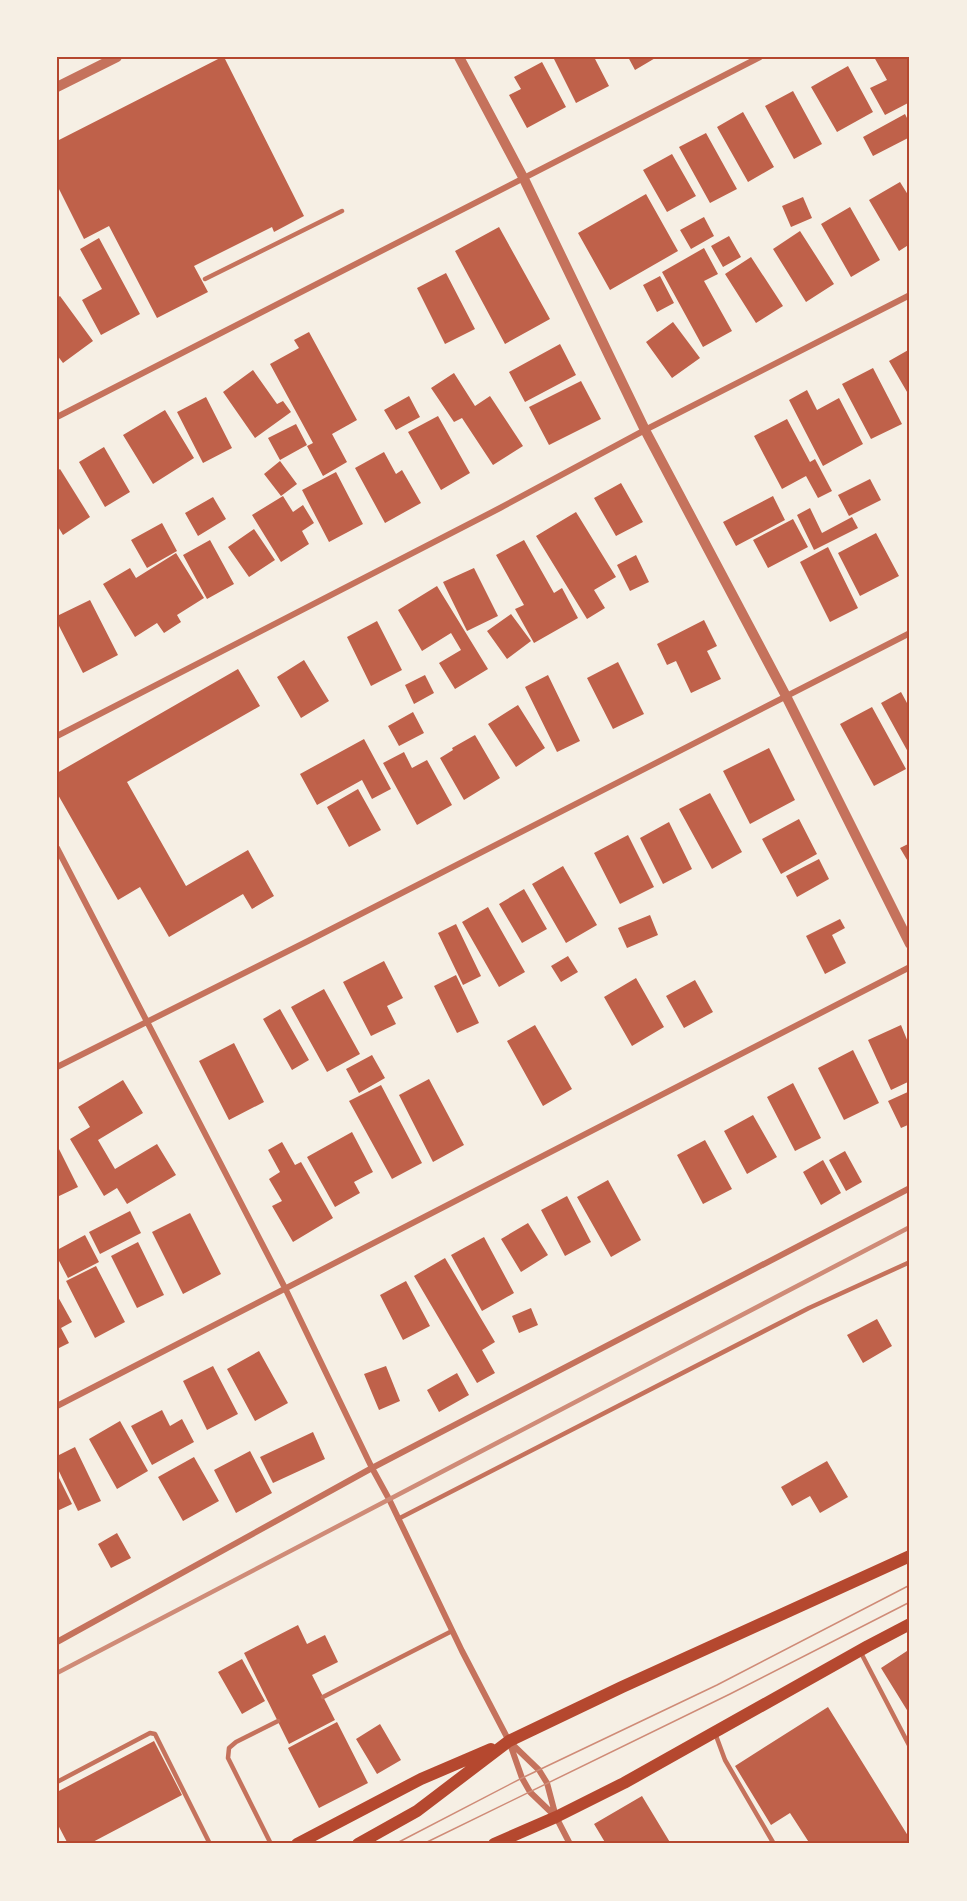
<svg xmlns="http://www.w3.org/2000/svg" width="967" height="1901" viewBox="0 0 967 1901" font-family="'Open Sans',sans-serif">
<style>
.building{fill:#bf614a}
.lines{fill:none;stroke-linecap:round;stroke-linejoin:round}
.service{stroke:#c5725c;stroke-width:4.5}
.minor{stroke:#c5725c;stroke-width:6}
.tertiary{stroke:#c5725c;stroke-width:10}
.secondary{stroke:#b5482f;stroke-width:12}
.tram{stroke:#cf8b77;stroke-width:1.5}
.rail{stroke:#cf8b77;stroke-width:4.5}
.neatline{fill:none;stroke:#b5482f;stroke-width:2}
</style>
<rect width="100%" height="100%" fill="#f6efe4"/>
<path class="building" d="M222,57H224L304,216L274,232L272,227L194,266L208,292L157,318L109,226L84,239L57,185V141Z
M558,57H594L609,86L576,103L554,59Z
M628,57H657L635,70Z
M874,57H910V102L885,115L870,88L887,80Z
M542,62L566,107L527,128L509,95L521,89L514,77Z
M848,66L873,112L837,132L811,87Z
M793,91L822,144L794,159L765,106Z
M743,112L774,167L748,182L717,127Z
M905,114L910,124V137L873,156L863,137Z
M706,133L737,189L710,203L679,147Z
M672,154L696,196L667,212L643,170Z
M900,182L910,198V244L899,251L869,200Z
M646,194L678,251L610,290L578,233Z
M803,197L812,218L791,227L782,206Z
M850,207L880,260L851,277L821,224Z
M704,217L714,236L691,249L680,230Z
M499,227L550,319L505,344L455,251Z
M800,231L834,284L806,302L773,249Z
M729,236L741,257L723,267L711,246Z
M99,238L140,314L101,335L82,300L102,289L80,249Z
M704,248L718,274L704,281L732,331L703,347L662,272Z
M751,257L783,306L756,323L725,274Z
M446,273L475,329L445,344L417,288Z
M660,276L674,303L657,312L643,285Z
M60,296L93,341L63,363L57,355V298Z
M673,322L700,358L672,378L646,342Z
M309,332L357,420L332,434L347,462L323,476L307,446L313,443L270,364L299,348L294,340Z
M560,344L576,375L525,402L509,372Z
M910,349V397L889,361Z
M873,368L902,424L871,439L842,384Z
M253,370L277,404L283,401L291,412L255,438L223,392Z
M454,373L475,406L490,396L523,446L493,465L462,418L454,422L431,388Z
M581,381L601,419L549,445L529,407Z
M807,390L817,410L839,398L863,444L823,466L789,400Z
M409,396L420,417L396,430L384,410Z
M206,397L232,448L203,463L177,412Z
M165,410L194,458L153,484L123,435Z
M438,416L470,473L441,490L408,432Z
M787,419L810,462L815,459L832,491L818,498L806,476L782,489L754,436Z
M296,424L307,445L280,460L268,438Z
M104,447L130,492L105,507L79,462Z
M384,452L396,474L402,470L421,503L385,523L355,468Z
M280,461L297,484L281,496L264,474Z
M60,469L90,517L63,535L57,525V471Z
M336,472L363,524L329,542L302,490Z
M870,479L881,500L849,516L838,495Z
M621,483L643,522L616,536L594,498Z
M283,496L293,512L303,505L314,523L302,531L309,544L281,562L252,515Z
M773,496L785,520L736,546L723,522Z
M213,497L226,519L198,536L185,513Z
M810,508L822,533L852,517L858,528L814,550L797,515Z
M576,512L616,577L594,590L605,608L587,619L536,536Z
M793,519L808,547L768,568L753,540Z
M162,523L177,551L147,568L131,540Z
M254,529L275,560L249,577L228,547Z
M876,533L899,576L860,596L838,553Z
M210,540L234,584L207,599L183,555Z
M524,540L554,593L562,588L578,618L534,643L515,609L524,605L496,555Z
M828,547L858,608L830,622L800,562Z
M176,553L204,598L177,615L181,622L164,633L157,623L135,637L103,584L130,568L136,578Z
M636,555L649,582L630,591L617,565Z
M474,568L498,616L467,631L443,582Z
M437,586L488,669L455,689L439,663L461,650L451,633L422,651L398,610Z
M90,600L118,655L83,673L57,622V616Z
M511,614L531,641L507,659L487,631Z
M704,620L717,646L707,651L721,679L691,693L676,661L667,665L657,644Z
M377,621L402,670L371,686L347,637Z
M304,660L329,701L301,718L277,677Z
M618,662L644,714L613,729L587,678Z
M238,669L260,706L127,782L186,886L248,850L274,896L252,909L243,894L169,937L140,887L118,900L57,793V773Z
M425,675L434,693L414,704L405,685Z
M548,675L580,741L557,752L525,687Z
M901,692L907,703L910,701V750L908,752L881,703Z
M518,705L545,748L516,767L488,724Z
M872,707L906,769L874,786L840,724Z
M413,712L424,733L399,746L388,726Z
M475,735L500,778L464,800L440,758L453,750L452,748Z
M364,739L391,789L372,799L362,780L317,805L300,774Z
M769,748L795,800L750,824L723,771Z
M404,752L412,768L427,760L452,805L417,825L383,763Z
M358,789L381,830L349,847L327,807Z
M710,793L742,852L712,869L679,809Z
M799,819L817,854L781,874L762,839Z
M669,822L692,869L663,884L640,838Z
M628,835L654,887L620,904L594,853Z
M910,843V865L900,848Z
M819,859L829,879L797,897L786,876Z
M563,866L597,925L566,943L532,884Z
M524,889L547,929L522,943L499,904Z
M488,907L525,972L499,987L462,922Z
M650,915L658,935L627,948L618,928Z
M840,919L845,928L832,935L846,963L825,974L806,936Z
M456,924L481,976L463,985L438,933Z
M568,956L578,972L561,982L551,966Z
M384,961L403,998L387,1006L396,1024L371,1036L343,982Z
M456,975L479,1023L457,1033L434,986Z
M636,978L664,1027L632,1046L604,997Z
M695,980L713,1012L684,1028L666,996Z
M324,989L360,1054L327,1072L291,1007Z
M280,1009L309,1060L292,1070L263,1019Z
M535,1025L572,1089L543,1106L507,1041Z
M901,1025L910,1047V1081L891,1090L868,1040Z
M234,1043L264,1102L229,1120L199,1061Z
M853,1050L879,1103L844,1120L818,1068Z
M372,1055L385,1078L359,1093L346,1069Z
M429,1079L464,1145L433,1162L399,1095Z
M123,1080L143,1113L98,1140L115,1169L157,1144L176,1175L127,1204L117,1188L104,1196L70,1139L90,1127L78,1107Z
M793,1083L821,1138L795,1151L767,1097Z
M381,1085L422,1163L392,1179L349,1101Z
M910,1091V1124L901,1128L888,1101Z
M753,1115L777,1157L747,1174L724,1131Z
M352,1132L373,1172L354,1182L360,1193L335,1207L307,1157Z
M705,1140L732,1189L703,1204L677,1155Z
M282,1142L295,1165L301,1162L333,1218L293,1242L272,1206L282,1201L269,1179L280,1172L268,1150Z
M57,1145L78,1187L57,1197Z
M845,1151L862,1182L846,1191L829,1160Z
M823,1160L841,1193L821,1205L803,1172Z
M608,1180L641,1240L611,1257L577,1197Z
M567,1196L591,1242L565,1256L541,1210Z
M130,1211L141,1233L100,1254L89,1232Z
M190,1213L221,1274L183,1294L152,1232Z
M528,1223L548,1255L521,1272L501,1239Z
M85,1235L99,1262L68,1278L57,1257V1250Z
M484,1237L514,1293L482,1311L451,1255Z
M138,1242L164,1295L137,1308L111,1256Z
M445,1258L495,1342L482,1350L495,1373L477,1383L414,1276Z
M96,1266L125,1322L95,1338L66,1281Z
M406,1281L430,1326L403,1340L380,1295Z
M57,1295L72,1322L61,1328L69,1343L57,1349Z
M531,1308L538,1325L519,1333L512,1316Z
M877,1319L892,1346L863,1363L847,1335Z
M259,1351L288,1403L255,1421L227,1369Z
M213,1366L238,1414L207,1430L183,1381Z
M386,1366L400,1401L379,1410L364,1374Z
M457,1373L469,1395L439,1412L427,1390Z
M162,1410L170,1426L182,1419L194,1442L152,1465L131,1426Z
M120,1421L148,1471L117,1489L89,1439Z
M313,1432L325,1459L273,1483L260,1457Z
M75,1447L101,1501L78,1511L57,1467V1456Z
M250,1451L272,1493L236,1513L214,1470Z
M194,1457L219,1501L183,1521L158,1477Z
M827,1461L848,1497L820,1513L810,1496L792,1506L781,1487Z
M57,1474L72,1504L57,1511Z
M117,1533L131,1558L111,1568L98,1544Z
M298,1625L307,1644L325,1635L338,1662L312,1675L335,1720L289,1744L244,1653Z
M910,1649V1715L881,1668Z
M242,1659L265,1701L242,1714L218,1672Z
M828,1707L910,1839V1844H810L790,1813L771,1825L735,1766Z
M337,1722L368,1783L319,1808L288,1748Z
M380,1724L401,1760L377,1774L356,1739Z
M154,1741L182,1795L89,1844H68L57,1823V1792Z
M642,1796L671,1844H606L594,1824Z"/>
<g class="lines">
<path class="service" d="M205,279L342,211
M398,1519L809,1308L910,1262
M860,1651L910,1747
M323,1697L452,1631
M715,1733L725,1760L774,1844
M57,1782L150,1733L155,1734L210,1844
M271,1844L228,1758L229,1748L236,1742L278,1721"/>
<path class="minor" d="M57,417C291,296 526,177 760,57
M57,736L500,508L645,430L910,295
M57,848L285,1288L372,1468L389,1499L462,1651L509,1741L522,1778L530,1792L556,1817
M57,1067L308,941L910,633
M57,1406L910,967
M57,1642L372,1468L910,1188
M512,1744L539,1770L547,1783L556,1817L570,1844"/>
<path class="tertiary" d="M459,57L524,179L645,430L786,696L910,944
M57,87L117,57"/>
<path class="secondary" d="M297,1844L421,1779L491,1749
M358,1844L417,1811L509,1741L622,1687L910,1556
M494,1844L556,1817L624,1783L868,1646L910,1624"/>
<path class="tram" d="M395,1844L522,1778L717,1685L910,1585
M423,1844L730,1694L910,1602"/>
<path class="rail" d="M57,1673L910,1227"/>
</g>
<rect width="967" height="1901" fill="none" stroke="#f6efe4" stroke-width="117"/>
<rect x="58" y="58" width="850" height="1784" class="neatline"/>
</svg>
